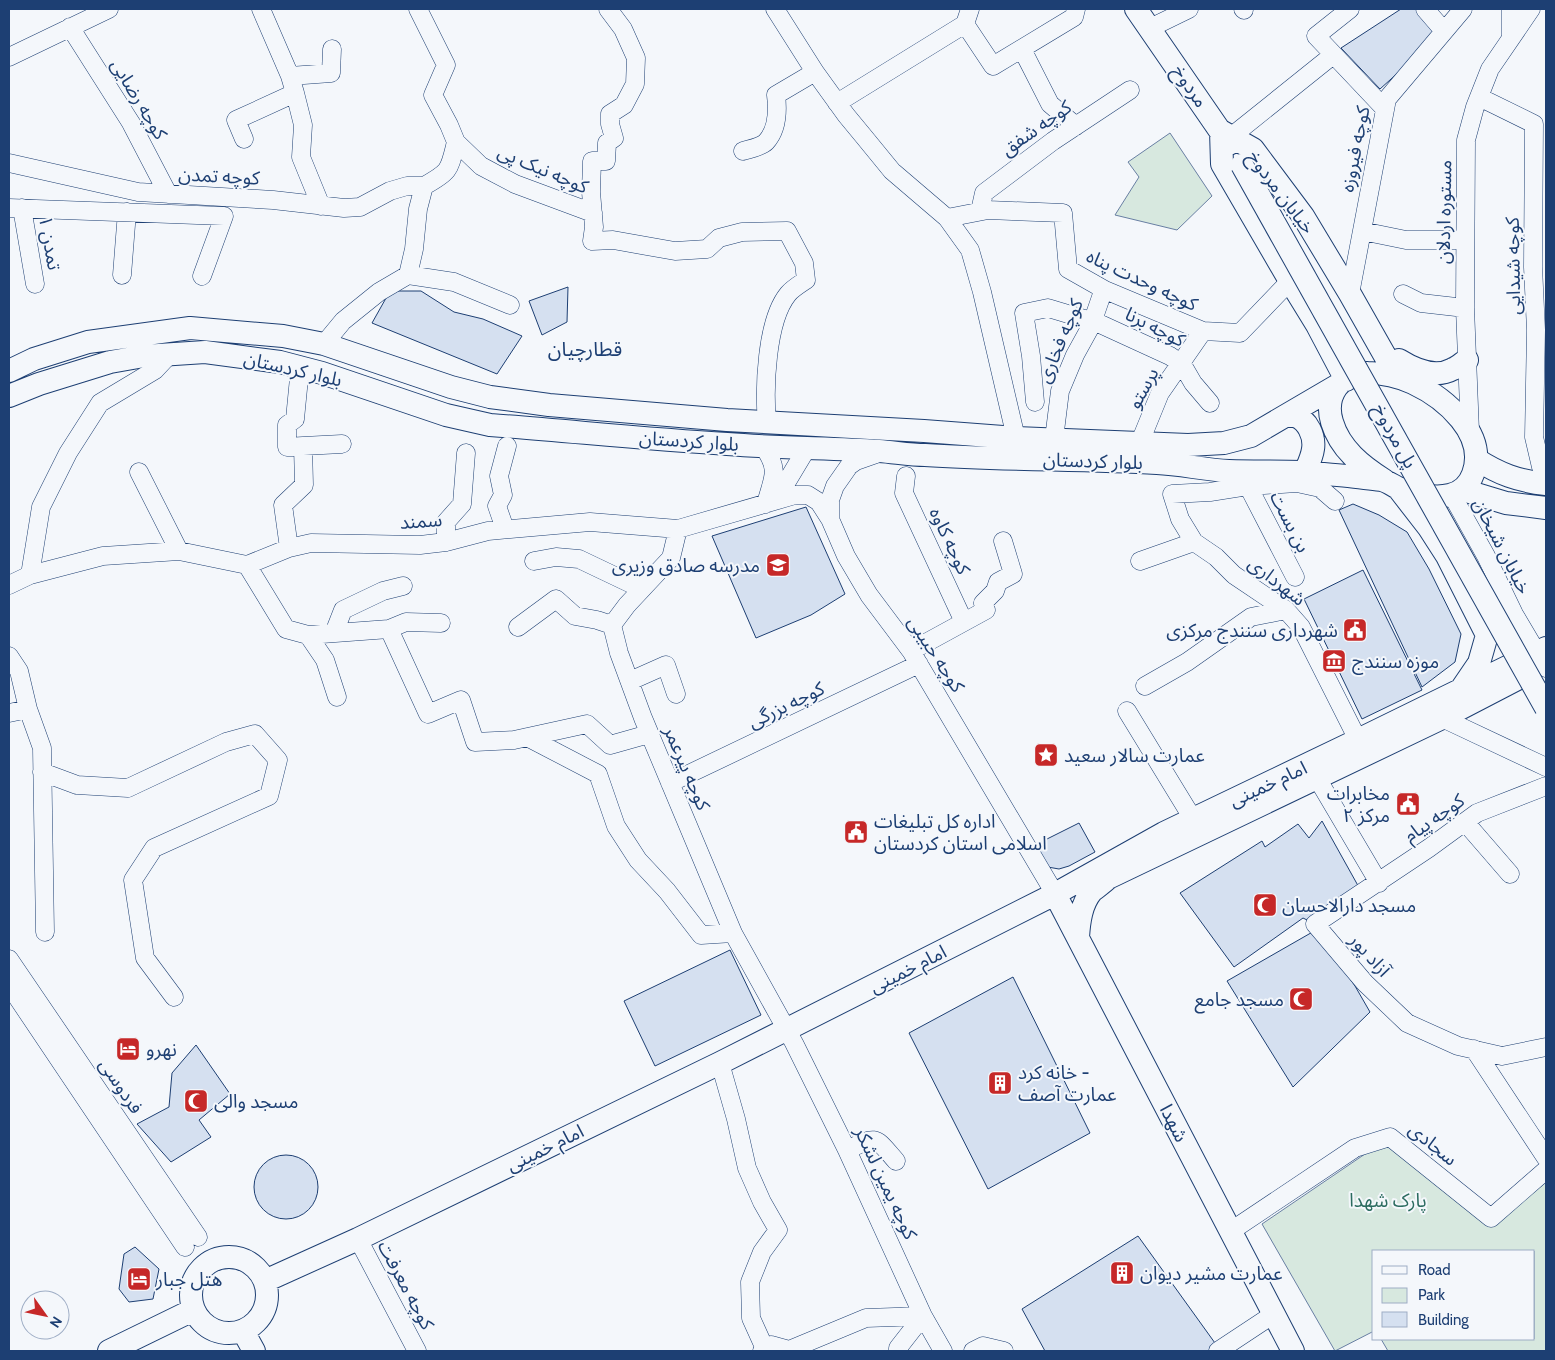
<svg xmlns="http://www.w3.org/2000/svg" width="1555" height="1360" viewBox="0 0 1555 1360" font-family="Cabin,'Noto Sans Arabic',sans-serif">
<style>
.green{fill:#d7e8df;stroke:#687fa3}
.building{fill:#d5e0f0;stroke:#1d3f73}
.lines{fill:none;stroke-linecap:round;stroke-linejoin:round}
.minor-casing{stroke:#1d3f73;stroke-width:19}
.major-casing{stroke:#1d3f73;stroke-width:24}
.minor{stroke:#f4f7fb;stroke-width:18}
.major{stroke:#f4f7fb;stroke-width:22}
.major-bridge-casing{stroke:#1d3f73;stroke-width:24;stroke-linecap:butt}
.major-bridge{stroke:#f4f7fb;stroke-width:22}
.labels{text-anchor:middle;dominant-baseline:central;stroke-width:4;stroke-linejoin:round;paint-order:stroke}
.street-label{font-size:19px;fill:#1d3f73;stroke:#f4f7fb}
.poi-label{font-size:19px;fill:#1d3f73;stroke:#f4f7fb;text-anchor:start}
.park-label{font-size:19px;fill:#2c6c60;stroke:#f4f7fb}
.neighbourhood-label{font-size:20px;fill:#1d3f73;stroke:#f4f7fb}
</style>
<rect width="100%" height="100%" fill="#f4f7fb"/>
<path class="green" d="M1170,133L1212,196L1177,230L1115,215L1139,177L1128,162Z
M1390,1137L1497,1223L1546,1182V1351H1388L1381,1339H1534V1251H1374V1331L1335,1351L1262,1224Z"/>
<path class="building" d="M1401,9H1422L1444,31L1380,89L1341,48Z
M568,287L567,322L542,335L529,301Z
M390,291H421L454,312L483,319L522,336L497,374L372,323Z
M1353,504L1379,515L1407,532L1429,569L1461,634L1455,662L1422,687L1339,510Z
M806,507L845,594L811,615L756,638L712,536Z
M1363,570L1422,690L1362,719L1304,599Z
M1322,821L1361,891L1315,924L1303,918L1234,967L1180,893L1262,841L1265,847L1298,824L1309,838Z
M1079,823L1095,852L1069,866L1059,869L1042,866L1033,846Z
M1316,930L1355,986L1370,1012L1293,1087L1227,981Z
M730,950L761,1015L655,1066L624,1001Z
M1013,977L1090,1133L988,1189L909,1033Z
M196,1045L230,1094L199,1120L211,1137L171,1162L137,1124L169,1107L172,1073Z
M254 1187a32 32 0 1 1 64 0a32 32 0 1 1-64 0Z
M1138,1236L1220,1350L1218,1351H1045L1022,1309Z
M135,1247L159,1269L153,1299L129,1302L119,1289L124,1254Z"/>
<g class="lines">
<defs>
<path id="minor" d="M261,9L290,76L295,93L303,125L301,157L321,206
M418,9L446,65L433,95L449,125L456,142L481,166L515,184L593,213
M608,9L623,29L636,58L635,84L624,105L610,114V124L614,138L607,143L606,161H592L591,192L594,227L592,241L613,240L675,251L707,249L719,238L742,232L787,231L804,263L806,280C800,284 792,289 788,294C766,321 764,389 767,422
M775,9L815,72L846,115L865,138L892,171L947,218L970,250L982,292L1016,438
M1243,9L1244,10
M1350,9L1316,36L1385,109
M1425,9L1444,31
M1511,9V38
M965,24L993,66L1074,17L1076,9
M965,24L970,9
M70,27L131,123L168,194
M1150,28L1189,9
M1022,49L1050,104L1076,126
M9,57L109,9
M290,76L331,73L332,49
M1479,97L1534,124L1533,267L1536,330L1534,437L1541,467
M837,103L965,24
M1232,136L1333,55
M244,139L236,120L295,93
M743,151C749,149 761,147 766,142C778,129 778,111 776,95L815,72
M9,163L138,192L273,200L344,208L360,207L390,191L407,186H424
M9,208L224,216L202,276
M22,208L35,284
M980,211L984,193L1053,141L1130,90
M947,218L988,210L1063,213L1068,269L1105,290L1203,331L1240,333L1290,281
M1362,231L1406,240H1465
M122,275L127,212
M408,275L414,249L418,209L424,186C451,171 449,170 456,142
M1350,294L1387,99L1463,9
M1403,294L1421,303L1465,308
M324,344L343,321L379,292L408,275L454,282L510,305
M1035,402L1031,356L1024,313L1048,308L1098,323L1170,356L1182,364L1193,383L1210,403
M1470,432L1465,308L1466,140L1475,107L1490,69L1531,9
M1054,439L1060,391L1075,355L1091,326L1101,297L1105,290
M1140,442L1160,393L1203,331
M303,446L342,444
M764,447C779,470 774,475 767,500
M876,454L856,461L849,466L835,486L830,500V519L846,556L869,595L911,651L1055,894
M139,472L179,551
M906,476L904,493L964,622
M1248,486L1295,577
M1452,495L1486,556L1514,614L1546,668
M1335,501L1320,488L1297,483L1248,486L1210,492L1172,494L1180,519L1194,542L1216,557L1234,575L1286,610L1301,627L1358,740
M766,504L777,490L786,483L807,448
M505,529L497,506L503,495L499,476L507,446
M678,529L671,558L627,605L612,625L619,653L643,718L733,933L794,1043L847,1150L923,1316L943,1351
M446,542V522L462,504L466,453
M289,548L283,505L304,485L303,446L287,447V425L295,419L300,368
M534,561L556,557L579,559L642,589
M1140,561L1194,542
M247,565L286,629L308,635L325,660L337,697
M30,575L41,507L68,453L100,403L155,370L169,355
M9,585L30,575L103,556L179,551L247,565L289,548L311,543L420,545L446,542L488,531L590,522L678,529L795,495H808L819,502L830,519
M518,627L556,599L575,616L597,620L612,625
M389,629L406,622L441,623
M334,633L343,610L383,591L403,586
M308,635L389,629L428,714L461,700L475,742L514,740L587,724L610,745L649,734
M911,651L986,610L983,603L995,591L998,582L1013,574L1003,541
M9,656L19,671L28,709L42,748L45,932
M630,681L666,665L676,694
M1145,686L1187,662L1251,617L1286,610
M1127,711L1193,819
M9,713L28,709
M1442,718L1546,767
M527,737L598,774L616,826L638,860L667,891L701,935L733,933
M42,772L77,785L128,788L226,742L255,734L278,760L269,796L154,848L133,880L145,958L174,997
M1317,778L1379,883
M670,783L919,664
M1546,786L1477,813L1429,848L1315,924L1365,983L1407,1023L1458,1046L1502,1056L1546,1047
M1465,822L1510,874
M9,959L198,1237
M9,985L185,1247
M1474,1049L1546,1158
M720,1063L736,1119L747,1168L762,1202L778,1230L762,1252L750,1282L751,1318L765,1349
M847,1150C878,1135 874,1136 896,1161
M1231,1231L1355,1148L1390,1137L1491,1218L1546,1170
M358,1239L417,1351
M762,1351L771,1345L789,1350L866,1318L923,1316
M898,1351V1348L923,1316
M973,1351L983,1346L1004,1351
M1218,1351L1274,1314"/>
<path id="major" d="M1136,9L1229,144
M1221,131L1253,149L1303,216L1350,294L1397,377
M1221,131L1222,164L1290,281L1317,325L1346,380
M1399,360C1415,370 1435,379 1453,369C1458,367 1462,363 1467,360
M9,371L34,359L88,342L190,328L283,336L324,344L451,387L490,397L549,405L727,420L924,431L1016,438L1188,445L1224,443L1251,436L1338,385
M9,396L39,384L110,362L144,356L205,352L280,362L322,373L446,415L490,425C569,431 648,439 727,444C778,448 828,448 879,451C894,452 910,455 925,455C1002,460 1080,459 1157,463C1181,464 1205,470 1229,471C1253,472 1277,471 1302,472C1317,473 1332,475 1348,476C1359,478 1370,478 1381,480C1387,481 1392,485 1398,488C1413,494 1434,499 1450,495C1462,492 1469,485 1473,474C1488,434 1445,398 1413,383C1400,377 1383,373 1368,373C1340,372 1324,396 1332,422C1340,449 1362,466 1384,480
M1287,416C1288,416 1294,416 1295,416C1308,420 1315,437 1313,449C1312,457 1308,465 1305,472
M1476,459C1499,474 1518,481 1546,484
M1398,488L1429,528L1447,556L1487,635L1479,663L1462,688
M1463,490L1506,503L1546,508
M1055,894L1293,1351
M1078,937C1079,922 1081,904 1092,891C1097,887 1103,883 1108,878L1442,718L1521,677
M191 1295a38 38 0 1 1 76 0a38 38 0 1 1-76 0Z
M265,1281L358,1239L720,1063L1055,894L1164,833L1358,740L1546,648
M243,1331L254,1351
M109,1351L193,1310"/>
</defs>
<use href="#minor" class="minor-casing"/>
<use href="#major" class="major-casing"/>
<use href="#minor" class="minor"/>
<use href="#major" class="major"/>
<defs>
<path id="major-bridge" d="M1242,165L1546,708"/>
</defs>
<use href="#major-bridge" class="major-bridge-casing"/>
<use href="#major-bridge" class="major-bridge"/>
</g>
<defs>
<symbol id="school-square" viewBox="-11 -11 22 22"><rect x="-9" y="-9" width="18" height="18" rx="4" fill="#c62828" stroke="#f4f7fb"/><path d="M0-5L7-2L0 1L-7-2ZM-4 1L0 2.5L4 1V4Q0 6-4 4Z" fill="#fff"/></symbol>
<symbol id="civic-square" viewBox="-11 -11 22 22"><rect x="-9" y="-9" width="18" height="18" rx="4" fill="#c62828" stroke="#f4f7fb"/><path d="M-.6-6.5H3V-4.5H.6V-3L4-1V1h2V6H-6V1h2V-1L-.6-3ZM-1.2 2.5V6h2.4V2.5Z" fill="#fff"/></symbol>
<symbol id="museum-square" viewBox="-11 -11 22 22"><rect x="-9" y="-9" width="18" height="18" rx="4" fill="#c62828" stroke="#f4f7fb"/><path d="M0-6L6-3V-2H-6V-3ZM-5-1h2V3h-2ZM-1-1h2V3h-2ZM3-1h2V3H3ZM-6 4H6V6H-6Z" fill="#fff"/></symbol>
<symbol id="sight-square" viewBox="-11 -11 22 22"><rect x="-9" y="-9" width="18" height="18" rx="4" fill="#c62828" stroke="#f4f7fb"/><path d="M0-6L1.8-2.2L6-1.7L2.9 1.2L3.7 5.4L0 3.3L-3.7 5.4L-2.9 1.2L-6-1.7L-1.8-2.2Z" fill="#fff"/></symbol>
<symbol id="mosque-square" viewBox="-11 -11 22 22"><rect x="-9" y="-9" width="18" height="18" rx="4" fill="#c62828" stroke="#f4f7fb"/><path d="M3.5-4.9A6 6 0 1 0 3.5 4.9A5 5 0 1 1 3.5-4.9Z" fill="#fff"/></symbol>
<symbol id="hotel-square" viewBox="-11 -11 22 22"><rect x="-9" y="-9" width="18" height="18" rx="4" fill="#c62828" stroke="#f4f7fb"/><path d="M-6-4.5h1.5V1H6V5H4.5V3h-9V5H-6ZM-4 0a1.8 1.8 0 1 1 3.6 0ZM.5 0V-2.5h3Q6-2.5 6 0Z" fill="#fff"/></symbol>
<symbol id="building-square" viewBox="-11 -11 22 22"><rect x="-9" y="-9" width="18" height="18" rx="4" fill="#c62828" stroke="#f4f7fb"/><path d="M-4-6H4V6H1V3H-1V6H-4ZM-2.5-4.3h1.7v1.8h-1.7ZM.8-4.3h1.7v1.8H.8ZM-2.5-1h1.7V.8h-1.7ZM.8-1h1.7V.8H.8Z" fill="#fff"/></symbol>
</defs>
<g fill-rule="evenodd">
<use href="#school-square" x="764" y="551" width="28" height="28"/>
<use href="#civic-square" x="1341" y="616" width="28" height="28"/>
<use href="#museum-square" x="1320" y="647" width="28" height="28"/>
<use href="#sight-square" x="1032" y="741" width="28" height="28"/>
<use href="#civic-square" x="1394" y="790" width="28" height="28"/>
<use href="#civic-square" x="842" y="818" width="28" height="28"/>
<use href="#mosque-square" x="1251" y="891" width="28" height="28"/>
<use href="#mosque-square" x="1287" y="985" width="28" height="28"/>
<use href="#hotel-square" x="114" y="1035" width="28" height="28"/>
<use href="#building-square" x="986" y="1069" width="28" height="28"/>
<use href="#mosque-square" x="182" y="1087" width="28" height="28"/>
<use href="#building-square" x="1108" y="1259" width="28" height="28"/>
<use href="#hotel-square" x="125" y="1265" width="28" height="28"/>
</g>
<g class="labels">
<g class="street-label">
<text transform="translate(1190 86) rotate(55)">مردوخ</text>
<text transform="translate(139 99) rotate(59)">کوچه رضایی</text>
<text transform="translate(1036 128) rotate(-35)">کوچه شفق</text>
<text transform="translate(1355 149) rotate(-79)">کوچه فیروزه</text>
<text transform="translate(543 169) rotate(23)">کوچه نیک پی</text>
<text transform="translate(219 176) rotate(3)">کوچه تمدن</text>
<text transform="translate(1281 192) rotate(53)">خیابان مردوخ</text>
<text transform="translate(1444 212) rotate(-89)">مستوره اردلان</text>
<text transform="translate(50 243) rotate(80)">تمدن ۱</text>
<text transform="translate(1513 266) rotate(-91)">کوچه شیدایی</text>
<text transform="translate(1142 280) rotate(25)">کوچه وحدت پناه</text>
<text transform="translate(1155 327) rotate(27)">کوچه برنا</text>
<text transform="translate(1060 341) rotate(-67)">کوچه فخاری</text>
<text transform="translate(293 369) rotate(13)">بلوار کردستان</text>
<text transform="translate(1143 388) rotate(-61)">پرستو</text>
<text transform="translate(1395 436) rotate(61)">پل مردوخ</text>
<text transform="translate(689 441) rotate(4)">بلوار کردستان</text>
<text transform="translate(1093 461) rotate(2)">بلوار کردستان</text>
<text transform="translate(421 521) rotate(-4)">سمند</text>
<text transform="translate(1290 522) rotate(63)">بن بست</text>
<text transform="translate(950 541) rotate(65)">کوچه کاوه</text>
<text transform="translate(1502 546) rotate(63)">خیابان شیخان</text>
<text transform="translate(1277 581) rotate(38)">شهرداری</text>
<text transform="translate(936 654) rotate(57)">کوچه حبیبی</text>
<text transform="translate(786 705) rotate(-26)">کوچه بزرگی</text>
<text transform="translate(687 768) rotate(67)">کوچه پیرعمر</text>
<text transform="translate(1268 784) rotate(-25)">امام خمینی</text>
<text transform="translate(1434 818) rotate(-35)">کوچه پیام</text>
<text transform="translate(1370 955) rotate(48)">آزاد پور</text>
<text transform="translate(908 969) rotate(-27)">امام خمینی</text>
<text transform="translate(121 1086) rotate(56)">فردوسی</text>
<text transform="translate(1174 1123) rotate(63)">شهدا</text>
<text transform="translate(1433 1144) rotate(39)">سجادی</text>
<text transform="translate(545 1148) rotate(-26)">امام خمینی</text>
<text transform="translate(886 1183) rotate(65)">کوچه یمین لشکر</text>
<text transform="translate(406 1285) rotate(62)">کوچه معرفت</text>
</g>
<g class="poi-label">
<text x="760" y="565" text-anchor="end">مدرسه صادق وزیری</text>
<text x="1338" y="630" text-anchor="end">شهرداری سنندج مرکزی</text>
<text x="1352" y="661">موزه سنندج</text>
<text x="1064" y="755">عمارت سالار سعید</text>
<text x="1390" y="793" text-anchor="end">مخابرات<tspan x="1390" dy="22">مرکز ۲</tspan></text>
<text x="874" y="821">اداره کل تبلیغات<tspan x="874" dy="22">اسلامی استان کردستان</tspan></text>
<text x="1282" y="905">مسجد دارالاحسان</text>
<text x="1284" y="999" text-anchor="end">مسجد جامع</text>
<text x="146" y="1049">نهرو</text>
<text x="1018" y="1072">خانه کرد -<tspan x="1018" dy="22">عمارت آصف</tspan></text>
<text x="214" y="1101">مسجد والی</text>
<text x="1140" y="1273">عمارت مشیر دیوان</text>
<text x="156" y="1279">هتل جبار</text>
</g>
<g class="park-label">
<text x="1388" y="1200">پارک شهدا</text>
</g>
<g class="neighbourhood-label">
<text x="585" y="349">قطارچیان</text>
</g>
</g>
<rect width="1555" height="1360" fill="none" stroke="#1d3f73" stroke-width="20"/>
<rect x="1372" y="1250" width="162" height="90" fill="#f4f7fb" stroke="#9eadc5"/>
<rect x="1382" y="1266" width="25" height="8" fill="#f4f7fb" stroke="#9eadc5"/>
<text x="1418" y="1275" font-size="15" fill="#1d3f73">Road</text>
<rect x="1382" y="1288" width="25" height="15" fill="#d7e8df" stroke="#9eadc5"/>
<text x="1418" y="1300" font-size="15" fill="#1d3f73">Park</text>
<rect x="1382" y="1312" width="25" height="15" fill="#d5e0f0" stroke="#9eadc5"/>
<text x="1418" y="1325" font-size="15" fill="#1d3f73">Building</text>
<g transform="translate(45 1315) rotate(123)"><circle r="24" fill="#f4f7fb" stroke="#9eadc5"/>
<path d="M0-4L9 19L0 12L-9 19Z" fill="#c62828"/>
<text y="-8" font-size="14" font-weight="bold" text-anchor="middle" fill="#1d3f73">N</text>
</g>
</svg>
